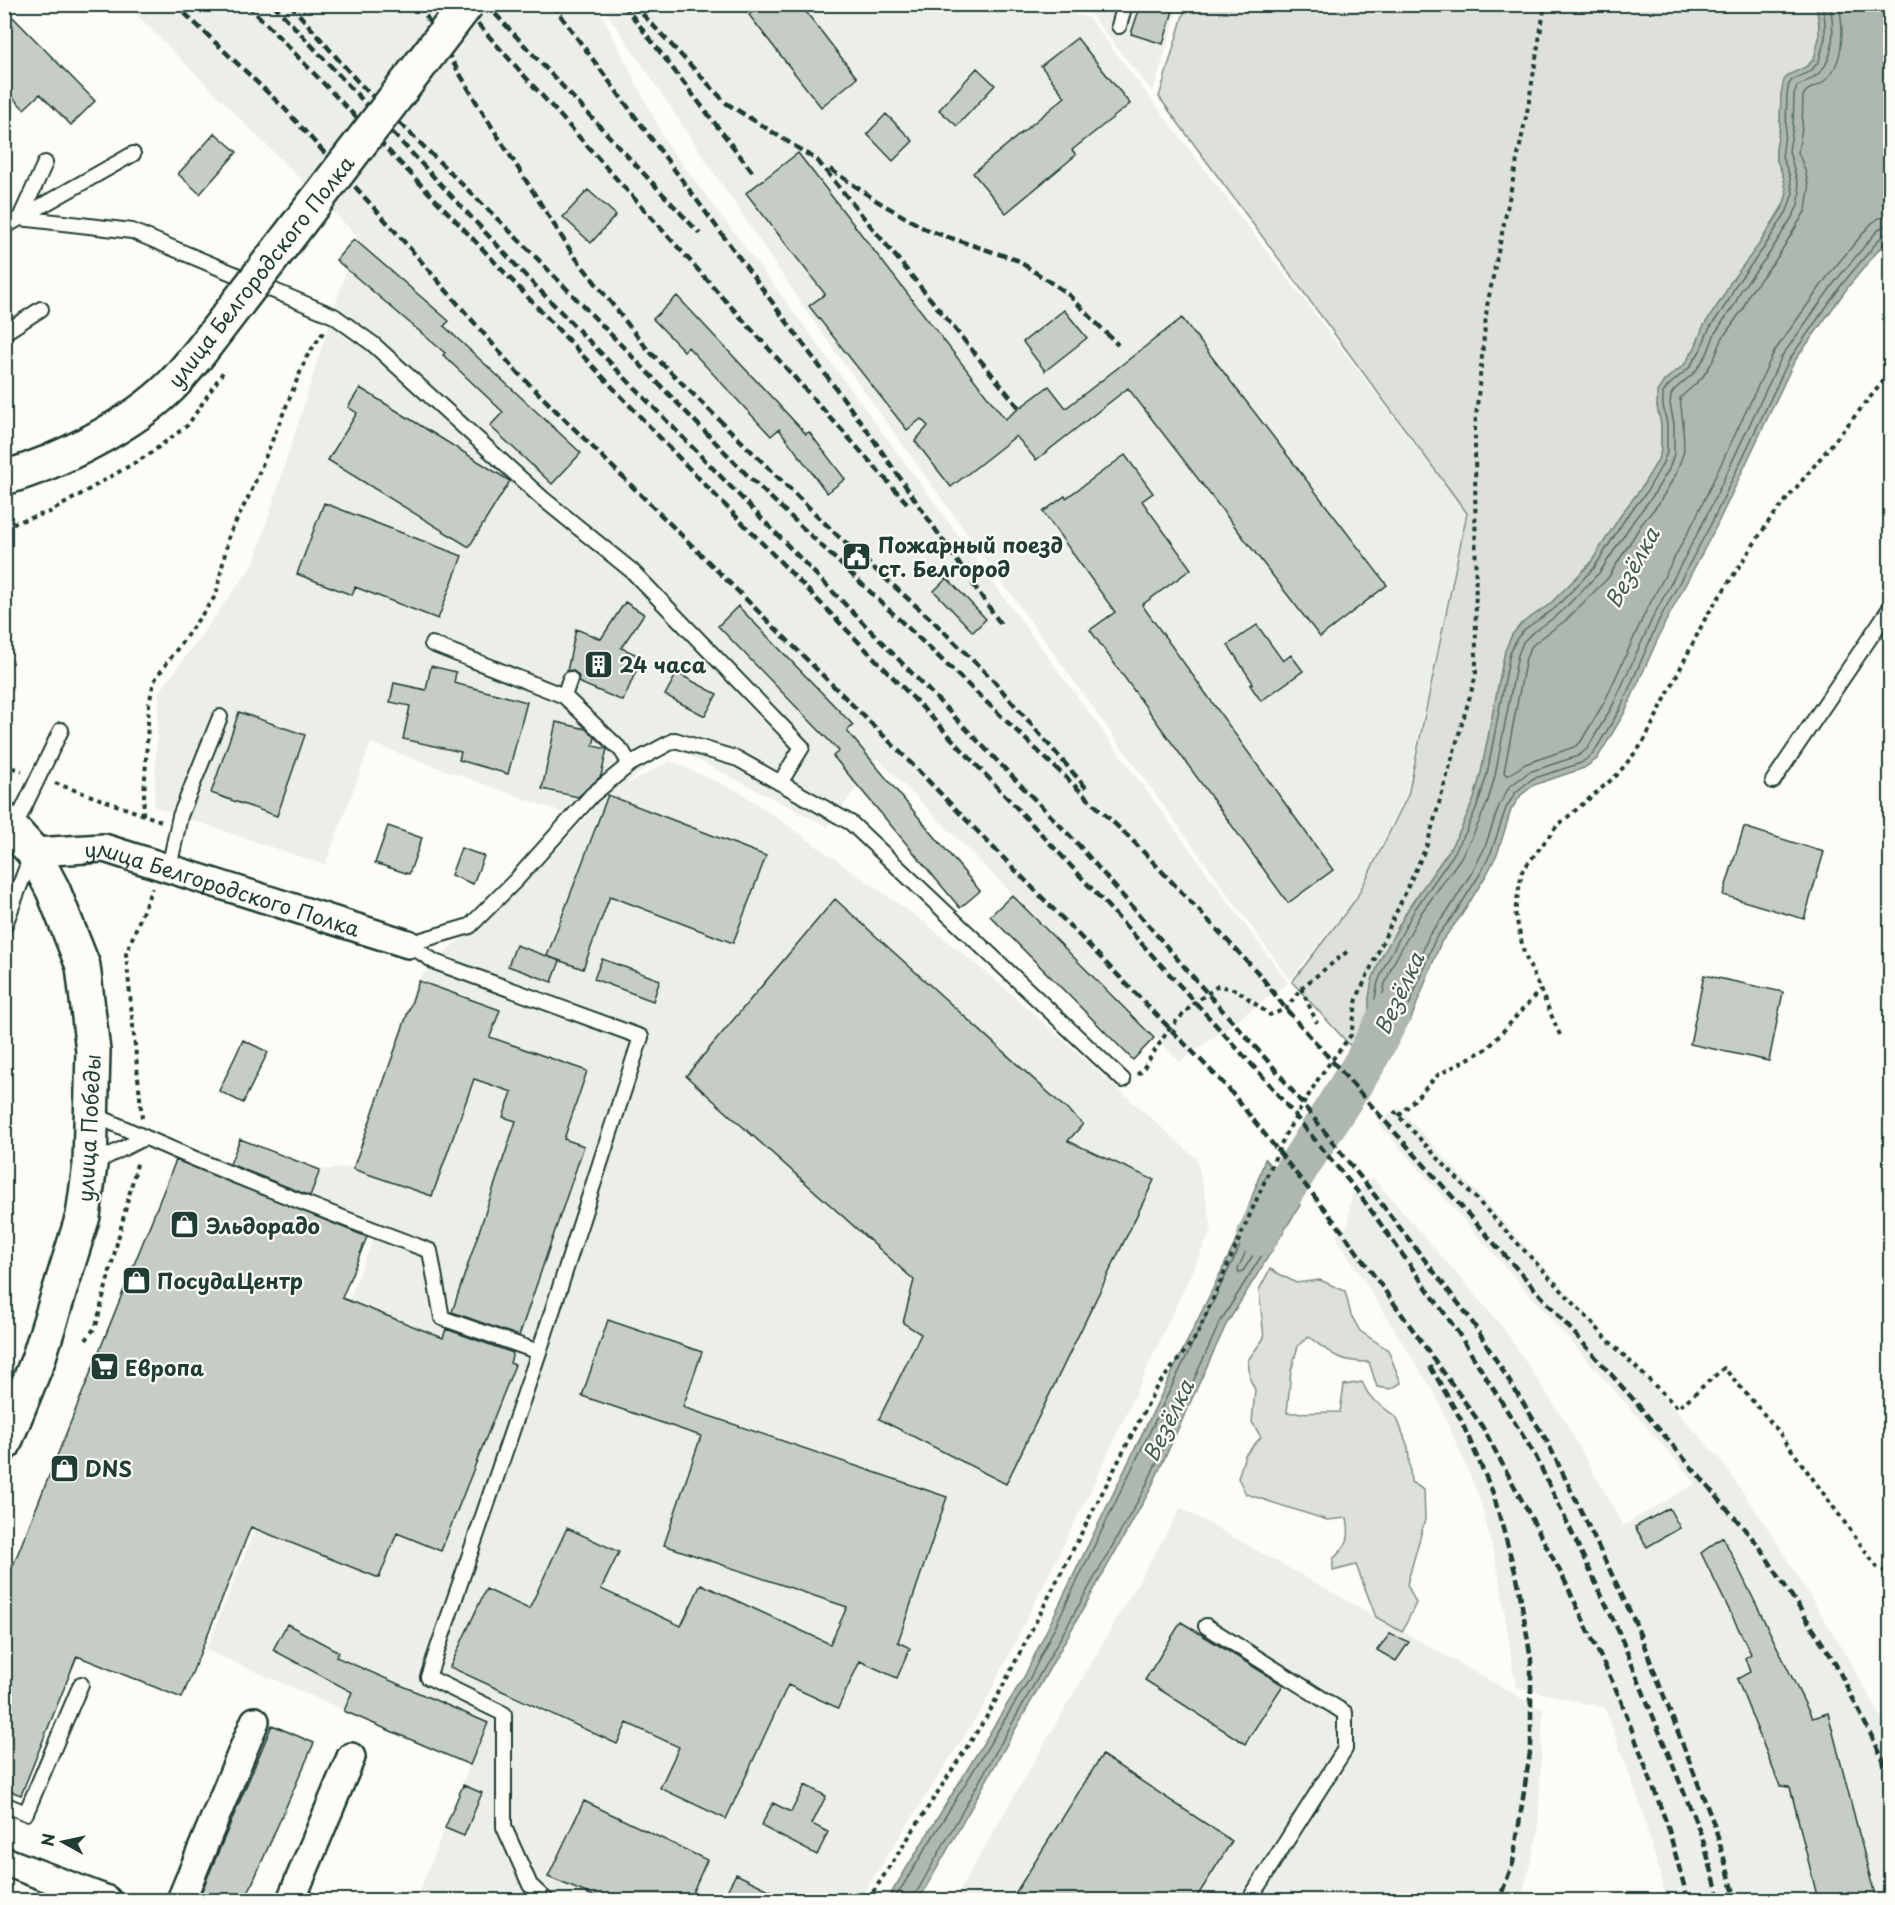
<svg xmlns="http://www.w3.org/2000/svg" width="1895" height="1905" viewBox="0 0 1895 1905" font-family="'Playpen Sans',sans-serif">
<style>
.built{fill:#eceee9}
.green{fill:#dde0db;stroke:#7e8e88;stroke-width:1.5}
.water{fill:#aeb8b1;stroke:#75877f;stroke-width:1.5}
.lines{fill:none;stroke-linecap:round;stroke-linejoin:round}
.shore{stroke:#586e66;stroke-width:1.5}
.river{stroke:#aeb8b1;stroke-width:42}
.building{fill:#c6cdc7;stroke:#1f3d34;stroke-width:1.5}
.lane-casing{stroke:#1f3d34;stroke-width:18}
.street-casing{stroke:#1f3d34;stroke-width:32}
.primary-casing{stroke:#1f3d34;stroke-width:38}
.path{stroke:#1f3d34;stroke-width:4;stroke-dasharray:4.5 4.5;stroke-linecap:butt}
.lane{stroke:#fdfcf7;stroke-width:14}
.street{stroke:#fdfcf7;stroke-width:27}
.primary{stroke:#fdfcf7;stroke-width:33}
.rail{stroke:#1f3d34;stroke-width:4.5;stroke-dasharray:9 4.5;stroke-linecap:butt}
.primary-bridge-casing{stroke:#1f3d34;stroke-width:38;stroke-linecap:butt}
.primary-bridge{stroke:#fdfcf7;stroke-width:33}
.labels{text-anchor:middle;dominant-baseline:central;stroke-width:4.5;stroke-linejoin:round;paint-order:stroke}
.street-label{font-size:21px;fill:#1f3d34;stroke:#fdfcf7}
.poi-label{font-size:21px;font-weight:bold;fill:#1f3d34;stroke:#fdfcf7;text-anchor:start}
.water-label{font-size:22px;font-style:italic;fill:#435c53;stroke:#fdfcf7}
</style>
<rect width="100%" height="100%" fill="#fdfcf7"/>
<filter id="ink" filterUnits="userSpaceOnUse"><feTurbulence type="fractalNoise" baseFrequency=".0167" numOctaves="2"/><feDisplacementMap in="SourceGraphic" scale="12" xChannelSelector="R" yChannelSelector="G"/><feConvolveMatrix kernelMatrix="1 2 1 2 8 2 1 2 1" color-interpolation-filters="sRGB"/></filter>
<g filter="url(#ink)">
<path class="built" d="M1044,4L1089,18L1466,512L1406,795L1355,898L1290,980L814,322L602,5Z
M127,5H597L667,144L799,319L1288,983L1180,1062L877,758L828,827L673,747L622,787L670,761L740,792L923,921L1008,991L1197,1159L1212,1228L1095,1481L983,1707L859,1900H416L470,1765L206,1650L375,1235L292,1199L295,1190L310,1196L320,1170L353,1167L417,981L452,946L484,923L531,877L592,811L580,819L371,743L325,865L180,816L154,806L159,693L254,563L357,236Z
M1056,5H1179L1153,93L1091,15Z
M1398,1107L1720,1459L1773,1536L1837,1640L1890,1732V1900H1667L1638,1798L1605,1708L1516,1687L1499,1575L1480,1499L1436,1396L1336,1236L1348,1226L1351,1196L1373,1178L1502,1326L1566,1423L1623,1526L1696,1483L1379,1124Z
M1181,1508L1543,1710L1538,1832L1521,1900H954Z"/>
<path class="green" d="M1186,5H1816C1819,22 1824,50 1809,64C1804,69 1795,72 1788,75L1781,94L1780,126L1776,149V158L1783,175L1787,193L1785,202L1758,246L1730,283L1723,297L1703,327L1695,348L1684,365L1664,381L1657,406L1661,424V451L1657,462L1640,490L1623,512L1590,564L1550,604L1521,624L1512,635L1505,651L1481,773L1474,799L1461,829L1448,852L1410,906L1394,934L1369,998V1022L1366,1035L1356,1052L1292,982L1356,899L1408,795L1467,513L1159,97Z
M1270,1269L1296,1283L1320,1280L1345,1291L1351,1315L1360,1331L1388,1350L1401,1383L1391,1389L1377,1387L1369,1362C1339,1362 1331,1354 1309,1337L1298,1346L1291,1371L1287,1413L1340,1412L1344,1385L1362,1382L1370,1397L1397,1418L1408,1447L1411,1482L1424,1490L1425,1520L1407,1584L1416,1603L1402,1632L1376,1617L1356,1565L1333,1571V1559C1348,1545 1351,1538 1347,1518L1327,1520L1246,1494L1238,1478L1245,1455L1261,1437L1252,1422L1255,1390L1250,1379L1248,1360L1264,1338L1259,1290Z"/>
<path class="water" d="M1816,5H1890V236L1848,287L1794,362L1716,527L1665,623L1625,712L1597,759L1584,768L1534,785L1521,795L1511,810L1498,852L1487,874L1461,916L1441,942L1411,1019L1376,1072C1366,1068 1361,1062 1356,1052L1366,1035L1369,1022V998L1372,980L1380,960L1410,906L1448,852L1461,829L1474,799L1481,773L1505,651L1512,635L1521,624L1550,604L1590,564L1623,512L1640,490L1657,462L1661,451V424L1657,406V392L1664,381L1684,365L1695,348L1703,327L1723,297L1730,283L1758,246L1782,209L1787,193L1783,175L1776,158V149L1780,126L1781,94L1784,80L1788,75L1808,66L1814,59L1819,38V21Z
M1265,1159L1300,1205L1226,1325L1149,1492L919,1900H887L1024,1677L1239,1235Z"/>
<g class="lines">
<path class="shore" d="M1822,4L1825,21V38L1819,61L1811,71L1792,80L1789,84L1787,94L1786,127L1782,157L1789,174L1793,193L1787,211L1763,249L1735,286L1729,300L1709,329L1700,351L1689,368L1669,385L1663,393V405L1667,424V452L1662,465L1646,493L1627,516L1594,568L1554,609L1525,629L1517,638L1510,653L1487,774L1479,801L1466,832L1453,855L1415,909L1386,963L1378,982L1375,998V1023L1372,1036L1363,1052L1372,1063L1376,1062L1405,1016L1435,939L1456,912L1482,871L1492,850L1506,808L1516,792L1532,779L1581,763L1593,754L1620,709L1659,620L1711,524L1789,360L1843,283L1883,235L1890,232
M1830,4C1834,27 1837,62 1814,77C1809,81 1803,83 1797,86L1794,95L1793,127L1789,151L1800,192L1798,205L1794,214L1769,254L1741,290L1735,304L1715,333L1707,354L1695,372L1674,390L1671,395L1670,404L1674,424V454L1669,469L1652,497L1634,520L1600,572L1559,614L1530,635L1523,642L1518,655L1495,776L1487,804L1473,835L1460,859L1421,913L1392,966L1385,984L1382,998L1381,1030L1382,1033L1386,1032L1399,1012L1429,935L1450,908L1475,867L1485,847L1499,806L1509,787L1529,772L1578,756L1587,749L1613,705L1653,617L1704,521L1782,356L1837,279L1878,230L1884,226L1890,225
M1839,4C1844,30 1845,65 1822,83C1815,88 1806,88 1803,96L1802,128L1798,152L1805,170L1809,189L1806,210L1777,258L1749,294L1743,309L1723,337L1714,359L1702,378L1680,398L1683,423L1684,451L1676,474L1659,503L1641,525L1608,578L1566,620L1536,642L1531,647L1526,658L1504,772L1506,775H1509L1525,764L1574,747L1580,743L1605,701L1645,613L1696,517L1774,352L1830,273L1871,224L1879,218L1890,216
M1270,1191L1273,1192L1283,1207L1243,1271L1239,1273L1238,1269L1251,1240Z
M894,1900L1029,1680L1244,1238L1266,1176L1270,1175L1291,1204L1292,1207L1220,1322L1144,1490L915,1895L914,1900"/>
<path class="river" d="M1258,1235L1268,1214L1364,1064L1390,1014"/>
</g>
<path class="building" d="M763,4H800L857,78L821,107L749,15Z
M1141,4H1175L1163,44L1131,34Z
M4,8L95,101L71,125L40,94L24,109L4,89Z
M1077,38L1130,104L1072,150L1076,155L1006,213L973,173L1065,97L1041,66Z
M977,68L995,85L957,126L939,110Z
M886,114L913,141L893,161L867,134Z
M215,133L237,152L200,194L178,174Z
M798,153L1005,419L1049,386L1066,408L1182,318L1387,585L1320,637L1128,388L1036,460L1016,436L951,487L915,441L928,426L921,419L907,430L809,306L825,294L746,193Z
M588,190L616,215L591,243L563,217Z
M354,239L449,321L444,326L581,453L552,484L490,426L503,412L443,355L445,353L336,260Z
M677,296L806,434L809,432L845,479L827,493L779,429L771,436L688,347L684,351L653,319Z
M1064,310L1087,338L1045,371L1023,342Z
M360,388L510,481L469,547L328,460L357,413L348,407Z
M1125,455L1153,493L1142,501L1191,569L1142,605L1333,870L1288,903L1090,630L1115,612L1043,512L1065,496L1066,498Z
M324,503L462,556L438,619L355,587L352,595L297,574Z
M947,578L986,619L973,632L934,591Z
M625,602L644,614L621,648L642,657L623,701L578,682L579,677L576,673L572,670L567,671L576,629L601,639Z
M738,606L853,725L847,731L980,891L960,908L833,756L839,751L718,626Z
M1257,625L1283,661L1291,655L1303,671L1261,701L1250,685L1253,683L1228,645Z
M431,666L456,672L454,683L527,702L508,774L459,760L461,752L403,739L410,706L390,702L394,683L426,690Z
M677,673L717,694L705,716L665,695Z
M239,712L305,735L277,816L211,793Z
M556,722L586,729L595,737L593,746L607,749L601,776L578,797L542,789Z
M608,795L766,856L733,943L610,896L583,969L547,956Z
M388,826L422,838L409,874L375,863Z
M1744,827L1824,852L1804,919L1723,895Z
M461,848L484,856L473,884L451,875Z
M1012,895L1154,1038L1133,1060L990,916Z
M835,899L1083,1124L1068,1141L1154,1180L1006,1484L879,1419L921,1334L903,1323L914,1280L686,1076Z
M516,945L560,961L552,982L508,966Z
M602,959L660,980L653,1001L594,979Z
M1704,975L1783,992L1769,1061L1690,1044Z
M419,981L500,1010L490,1037L587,1071L564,1139L584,1146L519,1336L452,1312L516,1121L503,1117L512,1092L474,1079L432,1196L353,1169Z
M243,1040L268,1052L243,1103L219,1091Z
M240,1139L320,1170L310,1196L230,1164Z
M176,1160L367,1237L342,1298L443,1338L446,1329L513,1353L510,1363L515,1365L441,1551L397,1533L379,1578L251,1527L182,1698L77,1656L21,1795L4,1789V1588Z
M608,1320L702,1352L683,1407L947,1497L898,1642L910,1648L897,1678L860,1661L838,1708L788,1685L726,1819L660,1788L679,1747L627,1723L617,1744L450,1667L486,1589L529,1609L567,1528L619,1552L601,1589L681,1626L701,1584L830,1644L847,1607L664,1545L701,1436L582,1396Z
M1669,1508L1680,1528L1647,1547L1635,1527Z
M1723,1537L1812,1718L1828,1713L1876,1900H1818L1790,1787L1780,1786L1737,1679L1750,1672L1745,1658L1751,1654L1701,1553Z
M1181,1622L1283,1685L1245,1744L1145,1680Z
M287,1624L339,1652L336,1657L488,1723L470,1765L344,1711L352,1692L273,1650Z
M1390,1634L1409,1642L1396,1661L1377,1650Z
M272,1725L314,1743L245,1900H198Z
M1102,1755L1232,1841L1195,1900H1011Z
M463,1785L482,1793L464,1836L445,1828Z
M805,1785L826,1796L812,1824L828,1832L817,1855L761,1826L773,1803L791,1812Z
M584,1801L707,1860L689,1900H603L548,1877Z
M736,1874L790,1900H722Z"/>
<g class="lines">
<defs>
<path id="lane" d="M1119,26L1125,4
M45,163L20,218L133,154
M4,227L20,218L132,231L334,316L373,344L542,498L632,571L802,747L780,783
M4,333L41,309
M432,644L564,696L570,679
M564,696L622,751L630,764
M1773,781L1890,608
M13,830L61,730
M169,868L180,816L220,717
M4,927L31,856
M408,944L470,926L516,880L592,795L630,764L675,740L738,759L851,823L1123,1080
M93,1114C203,1165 316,1208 430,1251L442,1318L539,1352L641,1037L435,962L408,944
M90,1165L144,1138
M539,1352L428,1677L504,1714V1827L530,1885L546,1900
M1206,1626L1345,1713V1749L1249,1900
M4,1804L26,1813L81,1684"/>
<g id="street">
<path id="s1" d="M33,852L104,848L408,944"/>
<path d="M4,1861L107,1900"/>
<path d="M181,1900L255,1721"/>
<path d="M291,1900L351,1757"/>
</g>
<path id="primary" d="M4,478C57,463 132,425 171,386C181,376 191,363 201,351
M4,820L33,852L53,890L83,966L93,1051L90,1165L83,1216L38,1360L4,1444"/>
</defs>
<use href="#lane" class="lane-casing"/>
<use href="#street" class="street-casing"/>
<use href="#primary" class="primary-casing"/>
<path class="path" d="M4,526L50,512L148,455L188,425L225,369
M4,765L22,771
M55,783L161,821
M143,815L149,704L154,681L216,595L229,535L251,492L306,358L324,331
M1301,988L1348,951
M1560,1035L1524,953L1515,912L1522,871L1557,826L1617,775L1643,743L1706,617L1769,521L1890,373
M1137,1074L1141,1072L1169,1029L1194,1003L1218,986L1237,990L1270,1015L1286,1009L1301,988L1317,1023
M1394,1111L1609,1341L1678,1408L1724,1368L1775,1427L1877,1567L1890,1574
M1399,1116L1438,1075L1488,1048L1540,990
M142,1118L126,954L152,888
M86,1340L96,1326L138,1160
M868,1900L989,1713L1156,1388L1196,1337L1285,1135L1320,1076L1351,1035L1357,998L1427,845L1476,675L1475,427L1487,306L1528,107L1545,4"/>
<use href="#lane" class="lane"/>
<use href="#street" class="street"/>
<use href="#primary" class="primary"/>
<path class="rail" d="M175,4L284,108L394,230L516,371L902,754L1227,1087L1342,1231L1482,1426L1563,1577L1620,1698L1668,1827L1688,1900
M247,4L458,223L682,461L920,705L1061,855L1264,1078L1357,1191L1455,1328L1535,1455L1618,1630L1702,1837L1720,1900
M273,4L524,274L1076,842L1207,993L1275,1069L1366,1184L1469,1317L1547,1441L1635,1622L1715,1827L1736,1900
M290,4L358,82L529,250L750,478L1135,843L1260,975L1286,1009L1384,1120L1633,1399L1759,1546L1834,1661L1883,1759L1890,1784
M419,4L478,105L572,253L648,350L838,536L934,622L993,680L1088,790
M460,4L907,503
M486,4L700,234
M552,4L871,436L1002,626
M623,4L754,174
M633,4L726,103L817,160L1021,410
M830,169L877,201L927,230L1017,260L1068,294L1118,345
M1430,1366L1460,1418L1493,1493L1518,1582L1531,1659V1746L1513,1863L1499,1900"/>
<defs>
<path id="primary-bridge" d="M201,351L467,4"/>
</defs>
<use href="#primary-bridge" class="primary-bridge-casing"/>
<use href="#primary-bridge" class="primary-bridge"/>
</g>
</g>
<defs>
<symbol id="civic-square" viewBox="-11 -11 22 22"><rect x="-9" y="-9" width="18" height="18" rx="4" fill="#1f3d34" stroke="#fdfcf7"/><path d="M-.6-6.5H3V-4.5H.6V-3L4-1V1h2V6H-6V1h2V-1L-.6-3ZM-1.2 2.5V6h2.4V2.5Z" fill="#fff"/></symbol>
<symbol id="building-square" viewBox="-11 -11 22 22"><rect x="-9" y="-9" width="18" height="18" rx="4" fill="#1f3d34" stroke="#fdfcf7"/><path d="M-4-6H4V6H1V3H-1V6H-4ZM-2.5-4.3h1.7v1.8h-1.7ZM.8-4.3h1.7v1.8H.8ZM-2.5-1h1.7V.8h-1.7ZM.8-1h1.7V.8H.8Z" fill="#fff"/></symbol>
<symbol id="shop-square" viewBox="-11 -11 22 22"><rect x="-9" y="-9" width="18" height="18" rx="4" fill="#1f3d34" stroke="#fdfcf7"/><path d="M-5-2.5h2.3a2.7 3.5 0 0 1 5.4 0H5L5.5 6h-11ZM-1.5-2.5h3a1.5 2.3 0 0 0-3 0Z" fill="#fff"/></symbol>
<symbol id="supermarket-square" viewBox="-11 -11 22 22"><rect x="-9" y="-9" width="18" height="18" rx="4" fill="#1f3d34" stroke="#fdfcf7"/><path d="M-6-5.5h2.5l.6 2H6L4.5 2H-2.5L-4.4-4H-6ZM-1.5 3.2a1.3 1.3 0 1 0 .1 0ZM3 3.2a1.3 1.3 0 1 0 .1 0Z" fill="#fff"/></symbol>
</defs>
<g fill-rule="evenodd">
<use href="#civic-square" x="840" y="540" width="33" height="33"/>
<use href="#building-square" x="582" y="648" width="33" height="33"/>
<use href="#shop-square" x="168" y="1208" width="33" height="33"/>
<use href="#shop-square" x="120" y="1264" width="33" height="33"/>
<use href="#supermarket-square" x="88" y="1350" width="33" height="33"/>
<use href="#shop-square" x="48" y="1452" width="33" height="33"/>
</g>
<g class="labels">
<g class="street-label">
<text transform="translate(260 271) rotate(-52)">улица Белгородского Полка</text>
<text stroke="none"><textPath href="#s1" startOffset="195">улица Белгородского Полка</textPath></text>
<text transform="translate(88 1128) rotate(-87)">улица Победы</text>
</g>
<g class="poi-label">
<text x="878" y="544">Пожарный поезд<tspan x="878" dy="24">ст. Белгород</tspan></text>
<text x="619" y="664">24 часа</text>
<text x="206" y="1225">Эльдорадо</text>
<text x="157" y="1280">ПосудаЦентр</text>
<text x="125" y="1367">Европа</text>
<text x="85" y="1468">DNS</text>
</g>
<g class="water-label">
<text transform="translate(1631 567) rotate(-61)">Везёлка</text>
<text transform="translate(1398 993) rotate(-65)">Везёлка</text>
<text transform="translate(1167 1420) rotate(-64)">Везёлка</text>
</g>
</g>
<rect width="1895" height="1905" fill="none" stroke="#fdfcf7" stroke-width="24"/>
<rect x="12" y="12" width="1871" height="1881" fill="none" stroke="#1f3d34" stroke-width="2" filter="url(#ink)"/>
<g transform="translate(63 1842) rotate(278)" stroke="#fdfcf7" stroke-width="4.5" paint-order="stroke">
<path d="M0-4.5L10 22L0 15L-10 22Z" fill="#1f3d34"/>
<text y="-9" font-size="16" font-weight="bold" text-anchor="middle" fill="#1f3d34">N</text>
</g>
</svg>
